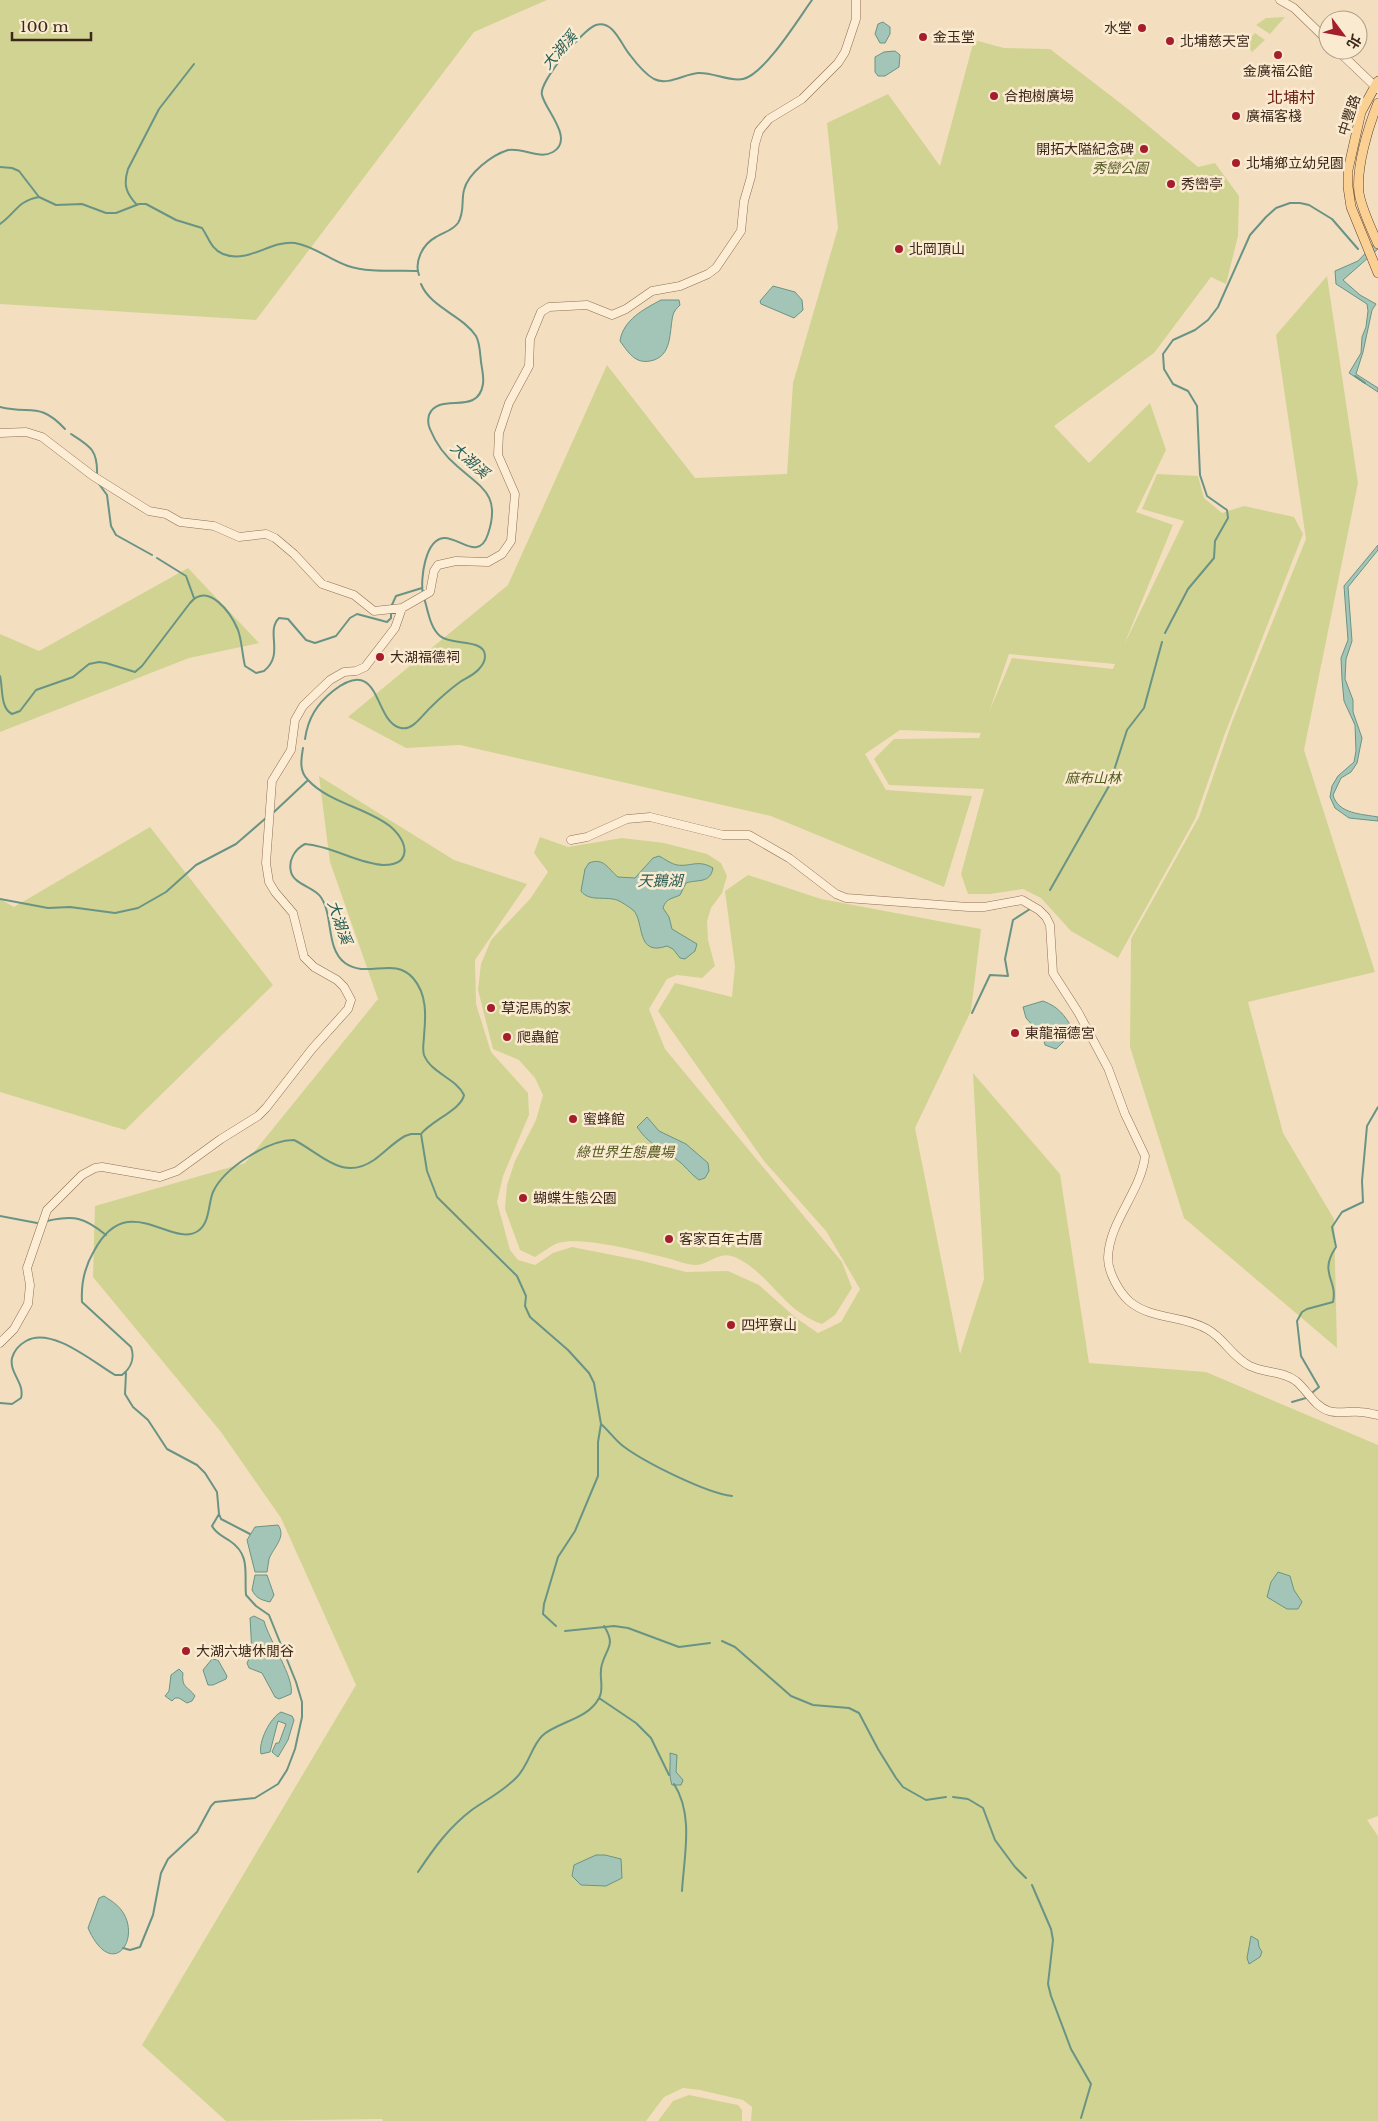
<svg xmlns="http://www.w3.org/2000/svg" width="1378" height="2121" viewBox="0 0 1378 2121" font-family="'Libre Baskerville','Noto Sans TC',serif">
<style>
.green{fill:#d1d392;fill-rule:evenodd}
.water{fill:#a3c5b8;stroke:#699485}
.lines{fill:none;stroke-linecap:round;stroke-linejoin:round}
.stream{stroke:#699485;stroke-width:2}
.minor-casing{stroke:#8f6e55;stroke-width:9}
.major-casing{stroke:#5c3c2a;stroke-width:10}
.minor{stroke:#fdedd4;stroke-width:8}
.major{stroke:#fbd193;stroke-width:9}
.poi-dot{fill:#a51e2b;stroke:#faead0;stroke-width:2}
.labels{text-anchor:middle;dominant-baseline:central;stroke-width:5;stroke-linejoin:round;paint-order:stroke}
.poi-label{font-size:14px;fill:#3c281b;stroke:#faead0;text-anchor:start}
.street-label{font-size:14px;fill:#3c281b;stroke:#faead0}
.park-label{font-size:14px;font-style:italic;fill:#525b1f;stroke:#faead0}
.water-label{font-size:15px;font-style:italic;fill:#295e55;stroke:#faead0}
.quarter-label{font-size:16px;fill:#6e2015;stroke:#faead0}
</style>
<rect width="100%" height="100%" fill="#f3dfc0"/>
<path class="green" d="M0,0H547L474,32L256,320L0,304Z
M1285,17L1270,34L1256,25L1266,18Z
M1255,33L1265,40L1252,52L1246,42Z
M974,40L1004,48L1050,49L1128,109L1198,167L1215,163L1239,196L1238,236L1226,284L1211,277L1154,353L1054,426L1089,463L1150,403L1166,450L1136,512L1173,525L1124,645L1184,521L1142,509L1157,474L1198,476L1204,498L1222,513L1244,506L1294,517L1303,534L1224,736L1195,819L1118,958L1071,931L1041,898L1023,889L990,894H968L961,874L984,789L889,785L874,759L894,739L979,738L981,733L900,730L865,754L886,790L972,796L944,887L771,816L460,745L406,748L348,717L508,585L607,365L695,478L787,474L793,383L838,228L827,123L888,94L940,166ZM1009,654L1115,664L1113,669L1012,658L989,712Z
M1327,276L1358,483L1304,750L1375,972L1248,1002L1283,1133L1334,1219L1337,1348L1184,1218L1130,1047L1131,939L1199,817L1232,722L1306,539L1276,335Z
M188,568L259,643L189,658L0,732V634L39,651Z
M319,776L454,860L527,884L475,960L476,1004L491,1052L528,1093L529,1115L503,1176L497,1202L510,1250L518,1260L535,1265L553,1253L572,1247L643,1261L686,1272L728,1271L759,1285L796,1318L818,1333L841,1322L860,1289L826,1231L764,1161L658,1011L675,983L732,997L735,966L725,891L748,875L821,899L981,929L971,1011L915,1128L960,1354L984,1279L973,1073L1060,1174L1089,1363L1206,1372L1378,1445V1816L1367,1820L1378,1836V2121H751L752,2107L743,2100L700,2090L683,2088L664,2097L646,2121H383L382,2119L226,2121L142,2045L356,1685L281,1518L221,1432L93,1277L95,1206L245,1163L378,999L330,862Z
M150,827L273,985L125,1130L0,1092V899L14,907Z
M540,837L568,847L622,838L664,843L707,854L721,863L727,876L722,893L711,908L707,921L708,940L715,966L702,978L677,975L667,979L649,1009L665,1049L842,1262L852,1288L835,1315L822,1324C785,1312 772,1277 739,1259C719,1248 712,1264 696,1265C686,1265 673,1259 663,1257C638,1251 582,1236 558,1243C550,1246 542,1253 535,1257L520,1250L505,1209L507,1185L515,1161L536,1120L543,1095L535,1078L519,1060L493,1049L478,990L481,964L491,940L530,899L548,872L534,853Z
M689,2095L738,2105L742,2110V2121H658L673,2101Z"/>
<path class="water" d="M883,22L890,27V34L885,43H880L875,34L878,24Z
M895,51L900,55L899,67L885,76H878L875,72V57L884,52Z
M1378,240V249L1343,280L1360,295L1376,304L1372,310L1363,352L1356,374L1378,388V392L1349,373L1361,353L1362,337L1366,327L1368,311L1367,304L1336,284L1335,271L1358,261Z
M773,286L795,292L802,300L803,310L794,318L761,304L760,301Z
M661,300H679L680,305C677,308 674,311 673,315C669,331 673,357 650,361C635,364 628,352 620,341C623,320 644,309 661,300Z
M1378,545V550L1348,587L1352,641L1346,659L1345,679L1353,700V712L1362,738L1357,763L1351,772L1341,778L1333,795C1338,814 1362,814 1378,817V821L1349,818L1335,808L1330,797L1332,786L1338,776L1354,762L1356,751L1355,725L1344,701L1342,679L1341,658L1348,640L1344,586Z
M659,856C665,859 671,864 677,865C691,867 698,859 713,868C710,884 698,879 686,883L680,895C672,899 666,898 663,908L669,917L672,929L697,944L695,951L685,959L680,958L673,949L667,946C635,957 645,921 633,910C629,907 622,902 617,900C604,896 589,902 581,891L585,869L589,863C604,857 608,869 618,877L635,878L653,858Z
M1043,1001C1059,1007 1064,1015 1073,1029L1065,1040L1056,1049L1045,1045L1043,1037L1026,1018L1023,1007Z
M647,1117L659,1131L686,1144L708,1163L709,1171L705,1178L699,1180C690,1174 685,1165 676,1159C659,1145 652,1148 637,1127Z
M278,1525C287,1537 273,1548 269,1559C268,1563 268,1568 267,1572H255L247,1540L255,1527Z
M1278,1572L1290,1576L1294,1590L1302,1602L1298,1609H1287L1267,1597L1271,1582Z
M255,1575H267L274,1595L270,1602C261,1600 256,1598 252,1590Z
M254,1616L264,1621C269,1640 295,1679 291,1694L279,1699L275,1697L262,1673L249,1668L247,1663L252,1653L250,1618Z
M212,1659L218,1660L227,1676L226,1679L213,1685H208L203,1670Z
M179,1669L183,1673C181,1688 188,1686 195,1696L192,1701L187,1703L179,1698H175L172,1701L165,1696L169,1691L171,1675Z
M281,1712L292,1716L294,1720L288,1740L278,1757L272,1752L276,1743H279L286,1724L278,1721L270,1752L261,1754C258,1742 270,1718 281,1712Z
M670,1753L677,1755L676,1772L683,1780L681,1785H672C668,1773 671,1765 670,1753Z
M596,1855H605L621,1859L622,1878L606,1886L581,1885L572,1876L574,1865Z
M104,1896C110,1900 117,1904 122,1911C142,1939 112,1982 88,1928L99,1898Z
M1251,1936L1258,1940L1259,1947L1262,1952L1260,1957L1249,1964L1247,1958Z"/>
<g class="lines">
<path class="stream" d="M0,167L12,168L19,171L39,197L56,205L82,204L106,213H116L139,204H146L176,220L202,228C209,238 211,249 223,254C249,264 270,240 295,243C314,246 330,260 348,266C369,273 395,270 417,271
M137,205C126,193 123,185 128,169L159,109L194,64
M0,224C16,213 17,201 39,197
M419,275C414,261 423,244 436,237C444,232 452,231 458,223C465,212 461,201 464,190C468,173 492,155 508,150C522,147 539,160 553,152C575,139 545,110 542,95C538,83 583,29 596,25C614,20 621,45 630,55C636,63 645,74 654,79C668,86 684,74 698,73C713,72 729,82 743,79C764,75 799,18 812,0
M421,284C431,308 462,315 476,336C480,343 480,353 481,362C482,369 484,377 483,384C478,417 439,391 429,415C428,419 428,425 430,429C436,444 445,456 457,466C482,488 501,495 488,534C479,562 459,537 444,538C425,539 420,580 423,594
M1355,376L1365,383
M0,407C31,415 39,401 65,429
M71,434C90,446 98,450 97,475
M99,484L107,495L111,526L116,535L152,555
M157,558L186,576L194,598
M391,607L396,596L422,588
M1165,633L1188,589L1214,558L1215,541L1228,518L1227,510L1207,496L1200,475L1197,406L1188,391L1173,384L1164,369L1163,354L1173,340L1195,330L1208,320L1218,307L1250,235L1266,217L1276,208L1290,203H1300L1309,205L1332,219L1358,249
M0,676C3,688 0,708 12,714L20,711L36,690L73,677L89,664L99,662L106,663L135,672L142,666L190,603C208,581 231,613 238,630C242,641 242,654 245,666L256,673L264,671C285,654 265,632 279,618L288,619L306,640L315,643L336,636L350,618L357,614L387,622L391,618V612
M305,739C308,718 317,704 333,691C382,653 373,723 401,728C413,731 423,714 431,707C440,698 449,690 460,682C466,678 474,675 479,669C482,666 485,661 485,656C485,638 451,646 440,636C430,628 428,610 424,598
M303,748C301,760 299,771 308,780C329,803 368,808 391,827C400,835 410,849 401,860C397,864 389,865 383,865C356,863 332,846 305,844C295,849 288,860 291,872C294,884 313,887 320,896C334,914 325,948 345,963C367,979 394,956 413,978C427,994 426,1015 424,1036C424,1042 422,1049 424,1055C431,1073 457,1079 464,1095C462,1109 431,1121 421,1134
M274,812L307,781
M1050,890L1109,786L1127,730L1144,708L1162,642
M0,899L48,908L70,907L115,913L138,908L166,892L196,865L236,844L266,818
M972,1013L990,975L1008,976L1005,959L1013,920L1030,909
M421,1134L427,1171L437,1197L517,1276L526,1296L525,1306L530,1317L568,1350L589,1373L594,1383L601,1424L598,1442V1476L575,1531L558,1557L544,1604L543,1614L556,1626
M0,1216L37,1223
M47,1221C74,1215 84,1217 106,1235
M126,1373L125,1394L133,1407L148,1420L167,1449L197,1465L205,1473L217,1492L219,1514L221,1519L250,1534
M1313,1392L1319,1387L1301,1356L1297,1321L1302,1312L1307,1309L1333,1302C1338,1279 1318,1274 1336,1247L1332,1227L1342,1212L1363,1202L1362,1181L1367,1126L1378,1107
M1292,1402L1306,1398
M0,1403L12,1404L21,1398C25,1383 9,1373 12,1358C14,1351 19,1345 26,1341C51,1326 93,1362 115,1375H122C131,1368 135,1358 131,1347L82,1302C81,1285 85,1266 94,1251C128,1188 171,1249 198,1231C210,1223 208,1204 213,1192C224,1168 268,1140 294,1140C322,1154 342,1182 374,1160C385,1152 394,1142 405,1136L411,1134H421
M601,1424C609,1431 615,1440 623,1446C644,1462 706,1493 732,1496
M565,1631L614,1626L628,1628L679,1647L710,1643
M722,1641L735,1647L791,1696L813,1705L849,1708L859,1713L878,1749L896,1778L903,1787L926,1800L946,1797
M599,1698L636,1723L651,1738L669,1775
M674,1784C694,1815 684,1856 682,1891
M953,1797L968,1799L983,1808L995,1840L1015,1867L1026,1878
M418,1872C434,1848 449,1827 473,1809C488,1799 503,1791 516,1778C529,1765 531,1747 542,1736C556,1722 588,1720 599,1698C605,1688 598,1676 602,1664C607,1647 616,1645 604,1626
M1032,1885L1051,1929L1053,1940L1048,1984L1051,1996L1071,2049L1091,2084L1081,2118
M123,1948L130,1950L140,1947L153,1915L161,1873L168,1859L197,1832L211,1806L215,1802L255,1798L278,1784L287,1770L295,1749L302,1717V1702L296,1682L269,1615L256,1606L246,1595C244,1574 251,1555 230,1541C223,1536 216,1534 212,1526L219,1514"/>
<defs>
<path id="minor" d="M1280,0L1294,8L1328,41
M1337,50L1378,89
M0,433L26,432L42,437L93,476L149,511L166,514L180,522L214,526L239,537L266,534L275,538L294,554L322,584L354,595L374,611L402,608
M571,840L587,837L627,819L650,817L723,835H749L789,858L836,894L846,898L968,907H984L1022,900L1039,910L1046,917L1050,925L1053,973L1078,1012L1108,1068L1125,1114L1145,1156C1141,1192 1109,1221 1108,1258C1108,1272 1119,1292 1129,1301C1151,1320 1183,1315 1207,1329C1224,1338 1232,1357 1250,1366C1264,1373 1283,1371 1296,1381C1307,1390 1315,1407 1329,1411C1338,1414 1350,1411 1360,1412C1366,1412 1372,1414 1378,1415
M0,1343L14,1329L28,1304L30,1285L27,1268L47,1210L82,1175L95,1168L102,1167L160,1177L177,1171L221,1139L258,1116L266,1108L312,1049L348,1009L351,1000L344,987L337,980L314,967L304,957L293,913L275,892L269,882L266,863L272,781L291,750L295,720L303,706L330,680L344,672L356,671L365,667L395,628L402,608L430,592L434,571L438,565L456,561L488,562L502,554L511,541L515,494L498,455L499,433L509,403L529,366L530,339L541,312L549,307L587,305L612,315L626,309L652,291L680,286L708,274L716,268L741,231L744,201L751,177L755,144L759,131L769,119L802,99L838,63L845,52L856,19V0"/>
<path id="major" d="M1378,81L1361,112L1348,170V187L1351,207L1378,273
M1378,103C1368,127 1356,168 1359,193C1362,210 1371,228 1378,244"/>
</defs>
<use href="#minor" class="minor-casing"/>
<use href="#major" class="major-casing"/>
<use href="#minor" class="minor"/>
<use href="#major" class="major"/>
</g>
<g class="poi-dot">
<circle cx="1142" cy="28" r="5"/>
<circle cx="923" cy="37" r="5"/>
<circle cx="1170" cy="41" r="5"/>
<circle cx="1278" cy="55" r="5"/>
<circle cx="994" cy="96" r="5"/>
<circle cx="1236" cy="116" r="5"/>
<circle cx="1144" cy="149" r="5"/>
<circle cx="1236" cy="163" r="5"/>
<circle cx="1171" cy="184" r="5"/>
<circle cx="899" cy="249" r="5"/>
<circle cx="380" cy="657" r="5"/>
<circle cx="491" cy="1008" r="5"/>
<circle cx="1015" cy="1033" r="5"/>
<circle cx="507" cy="1037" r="5"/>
<circle cx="573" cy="1119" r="5"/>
<circle cx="523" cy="1198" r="5"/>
<circle cx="669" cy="1239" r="5"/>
<circle cx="731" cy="1325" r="5"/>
<circle cx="186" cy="1651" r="5"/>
</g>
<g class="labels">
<g class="poi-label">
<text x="1132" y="28" text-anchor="end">水堂</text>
<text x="933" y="37">金玉堂</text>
<text x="1180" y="41">北埔慈天宮</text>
<text x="1278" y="71" text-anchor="middle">金廣福公館</text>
<text x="1004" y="96">合抱樹廣場</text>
<text x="1246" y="116">廣福客棧</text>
<text x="1134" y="149" text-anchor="end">開拓大隘紀念碑</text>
<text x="1246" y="163">北埔鄉立幼兒園</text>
<text x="1181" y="184">秀巒亭</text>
<text x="909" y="249">北岡頂山</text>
<text x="390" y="657">大湖福德祠</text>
<text x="501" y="1008">草泥馬的家</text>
<text x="1025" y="1033">東龍福德宮</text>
<text x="517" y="1037">爬蟲館</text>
<text x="583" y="1119">蜜蜂館</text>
<text x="533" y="1198">蝴蝶生態公園</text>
<text x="679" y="1239">客家百年古厝</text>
<text x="741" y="1325">四坪寮山</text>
<text x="196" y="1651">大湖六塘休閒谷</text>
</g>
<g class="street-label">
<text transform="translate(1349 115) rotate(-72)">中豐路</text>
</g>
<g class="park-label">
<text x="1120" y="168">秀巒公園</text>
<text x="1093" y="778">麻布山林</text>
<text x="625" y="1152">綠世界生態農場</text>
</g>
<g class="water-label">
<text transform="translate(559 50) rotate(-49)">大湖溪</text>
<text transform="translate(470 460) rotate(42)">大湖溪</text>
<text x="660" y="880">天鵝湖</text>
<text transform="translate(340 922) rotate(71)">大湖溪</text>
</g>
<g class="quarter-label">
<text x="1291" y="97">北埔村</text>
</g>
</g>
<g transform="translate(1343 35) rotate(122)"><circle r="24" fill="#faead0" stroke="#ae9c88"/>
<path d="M0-4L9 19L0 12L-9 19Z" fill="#a51e2b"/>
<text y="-8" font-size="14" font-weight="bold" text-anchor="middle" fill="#3c281b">北</text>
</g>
<path d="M12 32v8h79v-8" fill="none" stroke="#3c281b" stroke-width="2.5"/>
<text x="20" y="32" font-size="15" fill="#3c281b" stroke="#faead0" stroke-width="4" paint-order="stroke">100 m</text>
</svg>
